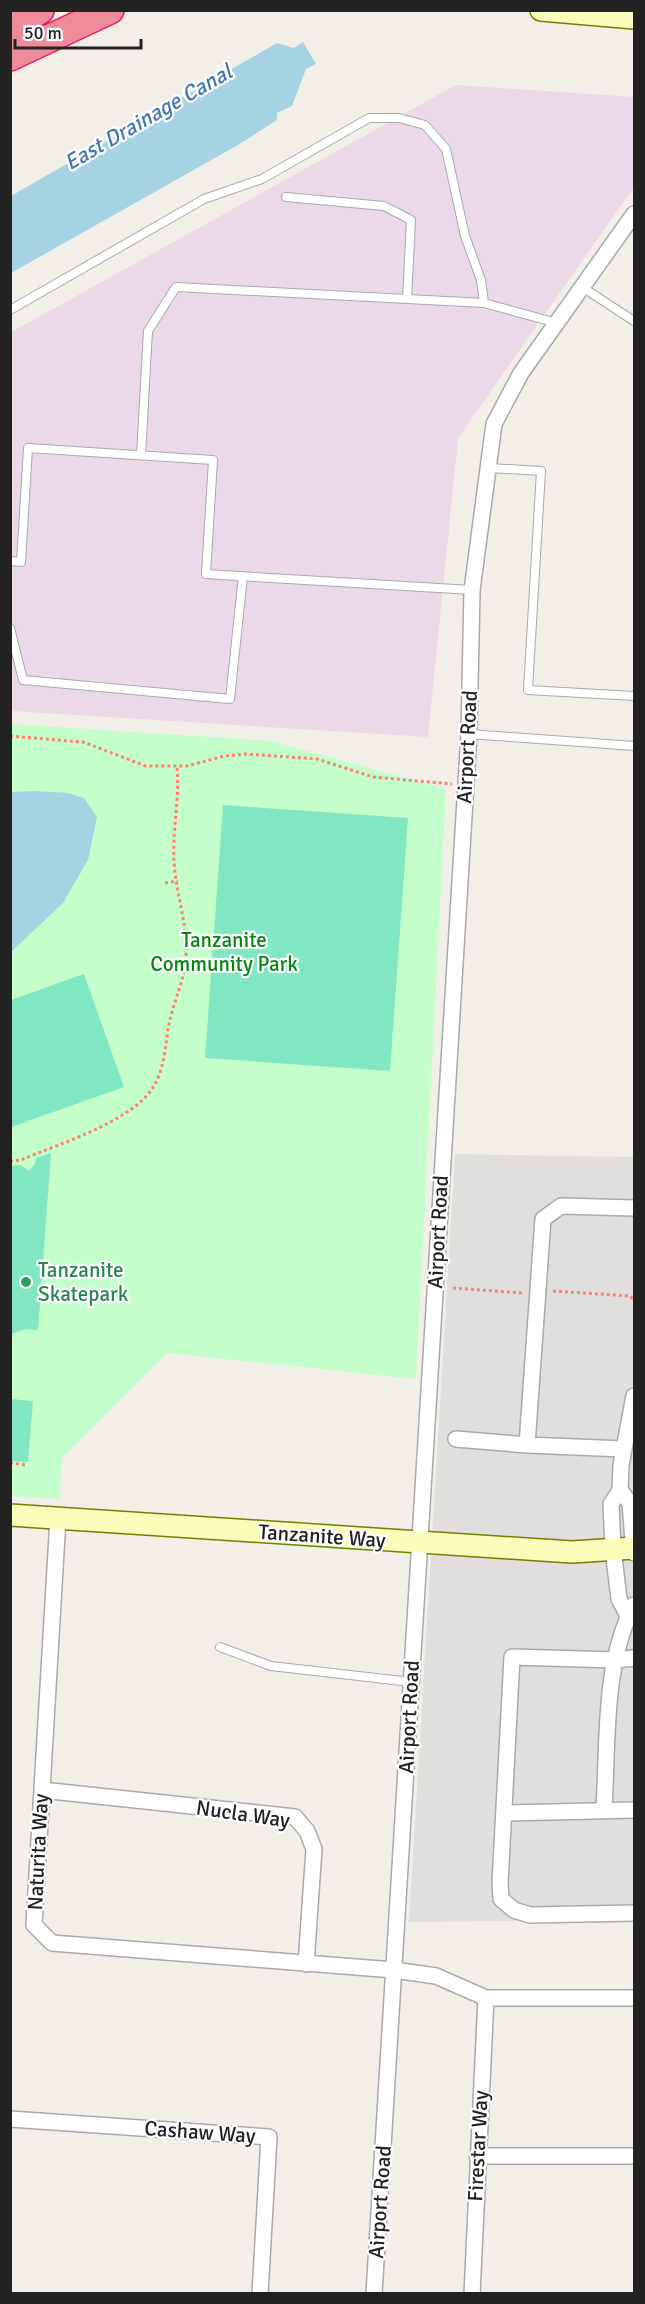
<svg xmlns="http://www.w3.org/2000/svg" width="645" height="2304" viewBox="0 0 645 2304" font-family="Signika,sans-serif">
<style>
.residential{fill:#e0dfde}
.industrial{fill:#ecd9e8}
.park{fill:#c4feca}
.pitch{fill:#81e6c2}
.water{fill:#a6d3e3}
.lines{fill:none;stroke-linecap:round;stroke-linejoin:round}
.lane-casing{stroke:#a9a9a9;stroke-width:10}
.street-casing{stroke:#a9a9a9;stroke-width:18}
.secondary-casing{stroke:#6f8100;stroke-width:24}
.highway-casing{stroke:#e91d5c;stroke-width:30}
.path{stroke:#ff806c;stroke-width:3;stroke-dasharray:3 3;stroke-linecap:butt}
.lane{stroke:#fff;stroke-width:8}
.street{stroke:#fff;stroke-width:15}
.secondary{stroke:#f9feba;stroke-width:21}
.highway{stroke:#ee8b9a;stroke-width:27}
.leisure-dot{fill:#2e9e5b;stroke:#fff;stroke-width:2}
.labels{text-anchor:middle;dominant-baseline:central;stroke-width:4.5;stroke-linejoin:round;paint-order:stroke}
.street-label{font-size:21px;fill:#222;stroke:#fff}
.park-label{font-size:21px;fill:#048613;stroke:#fff}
.leisure-label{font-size:21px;fill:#27864d;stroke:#fff;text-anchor:start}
.water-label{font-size:22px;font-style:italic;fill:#4277b2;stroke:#fff}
</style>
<rect width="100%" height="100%" fill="#f2efe8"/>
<path class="residential" d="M455,1154L634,1157V1920L409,1922Z"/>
<path class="industrial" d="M456,85L634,97V187L458,438L428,737L11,711L10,333Z"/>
<path class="park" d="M11,724L271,741L446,789L416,1379L167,1353L62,1458L59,1499L11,1496Z"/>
<path class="pitch" d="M223,805L408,818L390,1071L205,1058Z
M84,974L124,1087L11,1127V1000Z
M51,1153L38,1330L25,1329L11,1334V1166L20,1165L29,1171L35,1164L36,1158Z
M11,1399L33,1401L28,1462L11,1461Z"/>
<path class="water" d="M303,42L316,64L306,69L292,106L277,113V120L238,145L11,273V196L277,43L294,48Z
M33,791L68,793L84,798L97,817L88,860L63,903L11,952V792Z"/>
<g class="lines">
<defs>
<path id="lane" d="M286,197L384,206L411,220L407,299
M582,287L634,321
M10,310L204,199L262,179L369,118H399L425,125L446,149L465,236L481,280L484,303
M141,455L148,331L176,287L484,303L557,323
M489,468L541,471L528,690L634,696
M10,561L21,562L28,448L213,460L206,574L472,590
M10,628L23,680L230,699L243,576
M469,734L634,746
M220,1647L271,1666L411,1682"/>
<path id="street" d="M456,1439L527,1445L543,1219L561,1206L634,1208
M527,1445L624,1449
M620,1490L630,1503L634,1553
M58,1518L34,1925L52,1943L394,1970L436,1976L486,1998H634
M627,1614L619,1599L613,1549L611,1504L620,1490L621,1465L634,1396
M634,1658L616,1660L512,1657L500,1883L501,1899L514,1910L530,1915L634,1913
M42,1790L295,1817L307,1831L314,1849L306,1964
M604,1809C608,1743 603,1663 634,1605
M504,1813L634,1810
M10,2119L269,2137L260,2294
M477,2156H634
M374,2294L469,734L472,590L494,424L521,373L634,214
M472,2294L486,1998"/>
<path id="secondary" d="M541,10L634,18
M10,1515L572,1552L634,1548"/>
<path id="highway" d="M10,28L40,10
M10,57L110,10"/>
</defs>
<use href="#lane" class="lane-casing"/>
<use href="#street" class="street-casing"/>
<use href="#secondary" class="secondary-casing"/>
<use href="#highway" class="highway-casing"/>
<path class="path" d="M10,736L83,742L146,766H187L224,756L246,754L317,759L373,777L452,784
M165,883L178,881
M10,1161L21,1160C58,1144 129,1123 152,1089C165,1070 165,1045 169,1024C174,1000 186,977 186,953C187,922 176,893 174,862C172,830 180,799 177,767
M453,1288L523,1293
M553,1291L630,1296L634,1300
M10,1463L26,1465"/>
<use href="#lane" class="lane"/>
<use href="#street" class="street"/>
<use href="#secondary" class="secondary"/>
<use href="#highway" class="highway"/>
</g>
<circle class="leisure-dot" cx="26" cy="1282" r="6"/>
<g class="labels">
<g class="street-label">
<text transform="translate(467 747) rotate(-87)">Airport Road</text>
<text transform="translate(438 1232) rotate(-87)">Airport Road</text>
<text transform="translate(322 1536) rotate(4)">Tanzanite Way</text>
<text transform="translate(409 1717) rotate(-87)">Airport Road</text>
<text transform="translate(243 1814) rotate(8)">Nucla Way</text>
<text transform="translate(38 1852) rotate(-87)">Naturita Way</text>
<text transform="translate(200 2132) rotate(4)">Cashaw Way</text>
<text transform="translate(478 2146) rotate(-87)">Firestar Way</text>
<text transform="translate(380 2202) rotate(-86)">Airport Road</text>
</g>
<g class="park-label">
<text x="224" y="940">Tanzanite<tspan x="224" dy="24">Community Park</tspan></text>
</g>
<g class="leisure-label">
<text x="38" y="1270">Tanzanite<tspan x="38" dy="24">Skatepark</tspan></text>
</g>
<g class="water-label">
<text transform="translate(148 117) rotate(-30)">East Drainage Canal</text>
</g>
</g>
<rect width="645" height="2304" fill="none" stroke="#222222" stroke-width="24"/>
<path d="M15 39v9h126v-9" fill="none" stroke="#222222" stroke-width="3"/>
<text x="24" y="39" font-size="18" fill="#222222" stroke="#ffffff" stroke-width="4.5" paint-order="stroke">50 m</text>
</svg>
